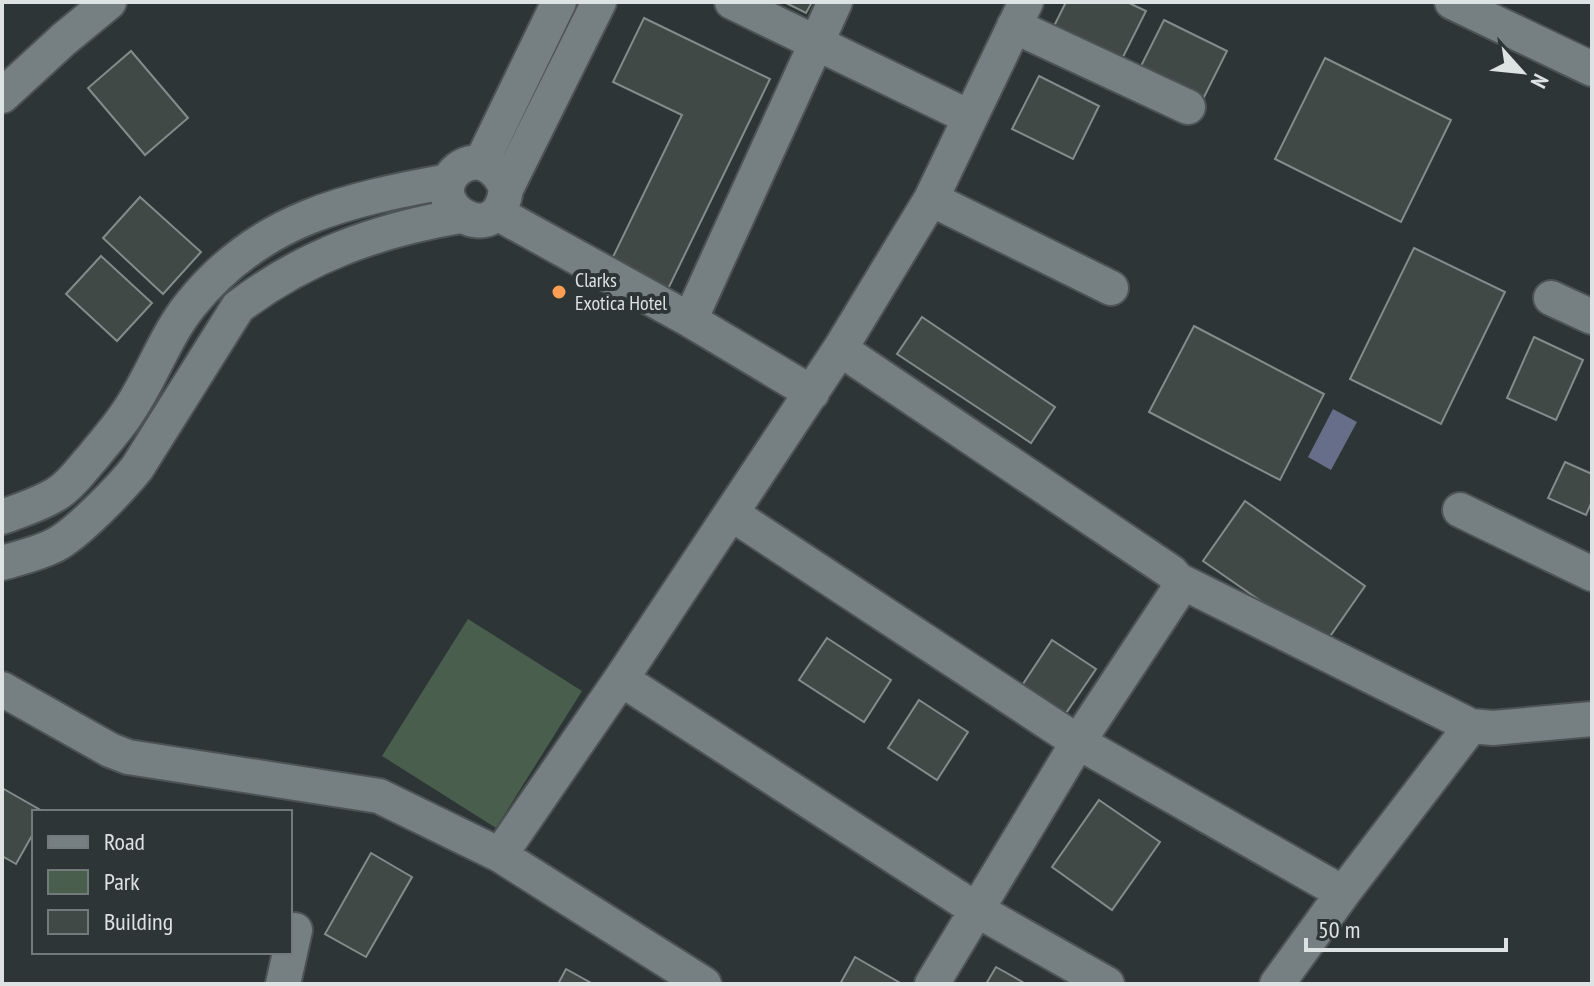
<svg xmlns="http://www.w3.org/2000/svg" width="1594" height="986" viewBox="0 0 1594 986" font-family="'PT Sans Narrow',sans-serif">
<style>
.green{fill:#495e4d}
.water{fill:#676e8a}
.building{fill:#414947;stroke:#838c8a;stroke-width:2}
.lines{fill:none;stroke-linecap:round;stroke-linejoin:round}
.minor-casing{stroke:#4d5355;stroke-width:38}
.minor{stroke:#767f81;stroke-width:34}
.poi-dot{fill:#fc9e52;stroke:#2d3536;stroke-width:3}
.labels{text-anchor:middle;dominant-baseline:central;stroke-width:8;stroke-linejoin:round;paint-order:stroke}
.poi-label{font-size:20px;fill:#dde2e3;stroke:#2d3536;text-anchor:start}
</style>
<rect width="100%" height="100%" fill="#2d3536"/>
<path class="green" d="M468,619L582,691L496,828L382,756Z"/>
<path class="water" d="M1333,409L1357,422L1331,470L1308,457Z"/>
<path class="building" d="M784,2H812L806,13Z
M1066,2H1127L1146,11L1122,59L1054,26Z
M644,18L770,79L668,289L611,261L682,115L613,82Z
M1164,20L1227,51L1203,99L1140,68Z
M131,51L188,118L145,155L88,88Z
M1325,58L1451,120L1401,222L1275,159Z
M1039,76L1099,106L1073,159L1012,129Z
M140,197L201,252L163,294L103,238Z
M1414,248L1505,292L1441,424L1350,379Z
M101,256L152,303L117,341L66,294Z
M922,317L1055,407L1031,443L897,354Z
M1194,326L1324,394L1280,480L1149,412Z
M1534,337L1583,360L1556,420L1507,398Z
M1565,462L1592,474V501L1586,515L1548,498Z
M1245,501L1365,586L1324,645L1203,561Z
M827,638L891,680L864,722L799,680Z
M1052,640L1096,669L1062,719L1019,690Z
M919,700L968,732L937,780L888,748Z
M2,788L44,812H34V832L16,864L2,856Z
M1099,800L1160,842L1112,910L1052,867Z
M371,853L412,877L366,957L325,934Z
M855,957L902,984H840Z
M996,967L1026,984H986Z
M566,969L593,984H558Z"/>
<g class="lines">
<defs>
<path id="minor" d="M732,2L969,117
M1452,2L1592,69
M1014,26L1188,107
M2,96L64,39L109,2
M481,163L559,2
M506,189C499,169 479,153 458,169C418,202 498,255 506,189L599,2
M931,199L1111,288
M497,213L690,320L812,393
M1551,298L1592,317
M690,320L835,2
M840,349L1171,572L1178,580L1177,592L1078,742L932,984
M1460,510L1592,574
M732,514L1078,742L1343,893
M2,517C21,510 41,504 58,493C72,484 81,470 92,458C103,444 116,430 126,415C151,380 164,337 191,304C260,218 347,200 449,181
M2,563C19,558 40,553 55,545C77,534 121,488 137,468L238,307C305,256 378,230 460,216
M1178,580L1471,726
M621,679L977,910L1107,984
M2,689L110,750L128,757L379,796L500,855L704,984
M500,855L621,679L840,349L931,199L1026,2
M283,984L295,930
M1277,984L1343,893L1471,726L1493,728L1592,719"/>
</defs>
<use href="#minor" class="minor-casing"/>
<use href="#minor" class="minor"/>
</g>
<circle class="poi-dot" cx="559" cy="292" r="8"/>
<g class="labels">
<g class="poi-label">
<text x="575" y="280">Clarks<tspan x="575" dy="23">Exotica Hotel</tspan></text>
</g>
</g>
<rect width="1594" height="986" fill="none" stroke="#dde2e3" stroke-width="8"/>
<rect x="32" y="810" width="260" height="144" fill="#2d3536" stroke="#737a7b" stroke-width="2"/>
<rect x="48" y="836" width="40" height="12" fill="#767f81" stroke="#737a7b" stroke-width="2"/>
<text x="104" y="850" font-size="24" fill="#dde2e3">Road</text>
<rect x="48" y="870" width="40" height="24" fill="#495e4d" stroke="#737a7b" stroke-width="2"/>
<text x="104" y="890" font-size="24" fill="#dde2e3">Park</text>
<rect x="48" y="910" width="40" height="24" fill="#414947" stroke="#737a7b" stroke-width="2"/>
<text x="104" y="930" font-size="24" fill="#dde2e3">Building</text>
<g transform="translate(1522 72) rotate(117)" stroke="#2d3536" stroke-width="6" paint-order="stroke">
<path d="M0-6L14 30L0 20L-14 30Z" fill="#dde2e3"/>
<text y="-12" font-size="22" font-weight="bold" text-anchor="middle" fill="#dde2e3">N</text>
</g>
<path d="M1306 938v12h200v-12" fill="none" stroke="#dde2e3" stroke-width="4"/>
<text x="1318" y="938" font-size="24" fill="#dde2e3" stroke="#2d3536" stroke-width="6" paint-order="stroke">50 m</text>
</svg>
